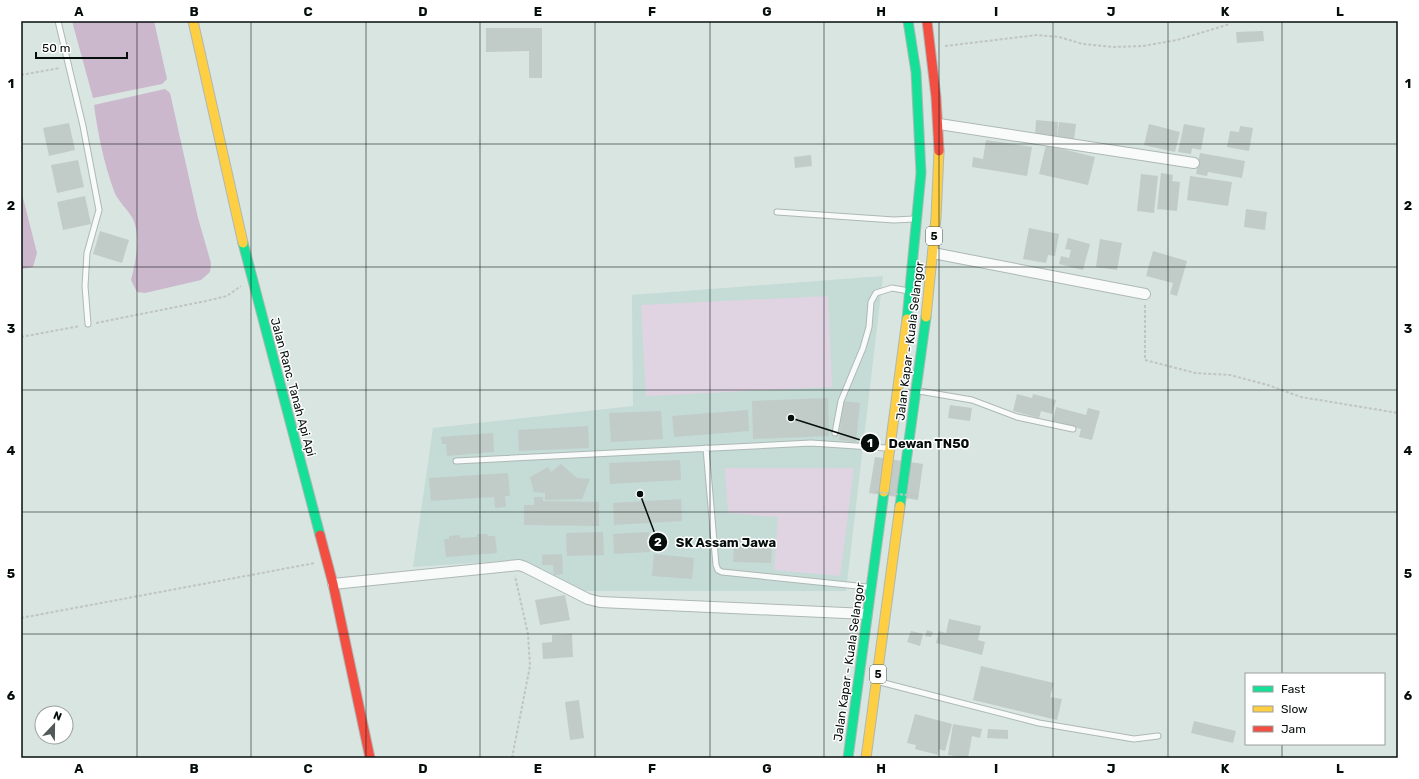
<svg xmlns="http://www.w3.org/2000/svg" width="1419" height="779" viewBox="0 0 1419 779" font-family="Rubik,sans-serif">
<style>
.built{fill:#c5dbd6}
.green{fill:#e0d4e2}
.water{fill:#ccb8cc}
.building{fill:#c1ccc8}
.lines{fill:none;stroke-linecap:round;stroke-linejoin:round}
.lane-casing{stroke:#aeb8b5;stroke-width:7}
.street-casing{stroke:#aeb8b5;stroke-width:12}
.fast-casing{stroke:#aeb8b5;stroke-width:11}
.slow-casing{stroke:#aeb8b5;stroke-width:11}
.jam-casing{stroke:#aeb8b5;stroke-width:11}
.path{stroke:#c1c4c4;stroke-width:2;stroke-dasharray:3 2;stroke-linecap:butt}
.lane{stroke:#f9fbfa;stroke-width:5}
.street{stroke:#f9fbfa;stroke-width:10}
.fast{stroke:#16e098;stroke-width:9}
.slow{stroke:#ffcf43;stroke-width:9}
.jam{stroke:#f24e42;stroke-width:9}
.path-bridge{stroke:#c1c4c4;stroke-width:2;stroke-dasharray:3 2;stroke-linecap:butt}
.grid{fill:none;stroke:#060e0c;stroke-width:1;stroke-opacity:0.55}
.labels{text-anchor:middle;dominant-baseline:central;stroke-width:3;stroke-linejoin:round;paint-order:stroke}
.shield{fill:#fff;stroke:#515655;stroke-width:1}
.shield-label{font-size:11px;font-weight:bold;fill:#060e0c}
.street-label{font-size:12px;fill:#060e0c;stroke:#fff}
.leader{fill:none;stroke:#060e0c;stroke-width:1.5}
.callout-dot{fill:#060e0c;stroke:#fff;stroke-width:1.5}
.mark-label{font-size:12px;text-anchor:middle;font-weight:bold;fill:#fff}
.callout-label{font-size:13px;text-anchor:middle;font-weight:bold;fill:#060e0c;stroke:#fff;stroke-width:3;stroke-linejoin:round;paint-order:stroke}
.neatline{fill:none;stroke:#060e0c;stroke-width:1.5}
.grid-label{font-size:13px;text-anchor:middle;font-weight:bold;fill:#060e0c}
</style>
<rect width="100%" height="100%" fill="#d8e5e1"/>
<path class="built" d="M883,276L846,591H582L516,560L413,567L433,428L633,406L632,295Z"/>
<path class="green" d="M828,296L832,387L646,396L641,305Z
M725,468H854L840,576L774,570L778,517L728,513Z"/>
<path class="water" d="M72,21H154L167,79L162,84L93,98Z
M165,89L170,93L198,218L211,263L210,272L201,280L145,293L137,292L131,280C136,261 141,237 133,219C128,209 118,202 114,191C104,163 98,135 94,105Z
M21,190L37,253L33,267L21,269Z"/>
<path class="building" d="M486,28H542V78H529V51L486,52Z
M1263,31L1264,41L1237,43L1236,32Z
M1036,120L1058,122L1057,138L1035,136Z
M1059,122L1076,124L1074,140L1057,138Z
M69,123L75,150L49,156L43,128Z
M1149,124L1180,132L1175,152L1144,145Z
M1184,124L1205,128L1201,150L1192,148L1191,154L1178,152Z
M1240,126L1253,128L1249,151L1227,147L1230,131L1239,132Z
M986,140L1032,147L1027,176L972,167L973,157L983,159Z
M1046,145L1095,157L1088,185L1039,174Z
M1200,153L1245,161L1242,178L1208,172L1207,176L1196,174Z
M811,155L812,166L795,168L794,157Z
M78,160L84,187L57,193L51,165Z
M1161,173L1173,175L1172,181L1180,182L1177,211L1157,209Z
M1141,174L1158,176L1154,213L1137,211Z
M1190,176L1232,182L1228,206L1187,200Z
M85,196L91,224L63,230L57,202Z
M1246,209L1267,212L1265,230L1244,227Z
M1029,228L1059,234L1055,256L1048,255L1046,263L1023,259Z
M100,231L129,240L122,263L93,254Z
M1068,238L1090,244L1083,270L1059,264L1061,256L1069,258L1071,250L1065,249Z
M1100,239L1122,243L1117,270L1096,267Z
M1153,251L1187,261L1177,296L1170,294L1173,283L1146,276Z
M1017,394L1032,398L1033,394L1056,400L1052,414L1041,411L1039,418L1013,411Z
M828,398L829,436L753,439L752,401Z
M843,401L860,403L856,442L839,440Z
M950,405L972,408L970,421L948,418Z
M1056,407L1086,415L1088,408L1100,411L1092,440L1079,437L1081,429L1053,421Z
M748,410L749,431L674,437L672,416Z
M661,411L663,439L611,442L609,413Z
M588,426L589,448L519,451L518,430Z
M493,433L494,452L447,456L446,444H442L441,437Z
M875,457L923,464L918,500L869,493Z
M680,460L681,480L610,484L609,463Z
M561,464L577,478L590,479L582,499L545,500V493L534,492L530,477L548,467L551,472Z
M508,473L510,496H505L506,507L495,508L494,497L431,501L429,478Z
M534,497H543V501L599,502V526L524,525V505H534Z
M681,499L682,521L614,525L613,503Z
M603,532L604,555L567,556L566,533Z
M649,532L650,552L614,554L613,534Z
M477,534H487L488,536H495L497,553L446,557L444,539H449V536L460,535V538L477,537Z
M734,539L772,540L771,563L733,562Z
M562,554L563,574L554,575L553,565H542V555Z
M654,554L694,558L692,579L652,576Z
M565,595L570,620L540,625L535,600Z
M949,619L981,626L978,640L985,642L982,655L936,643L939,631L946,633Z
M927,630L933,632L931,637L925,636Z
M911,631L923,634L920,646L907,642Z
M572,634L573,657L543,659L542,643L552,642V635Z
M981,666L1054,683L1050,697L1062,699L1057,720L973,700Z
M579,700L584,738L570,740L565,702Z
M915,714L952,724L945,751L939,749L938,755L915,749L916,745L907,743Z
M1194,721L1236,731L1233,743L1191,733Z
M953,724L982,729L980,738L972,736L968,758L948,755Z
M988,729L1008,730V739L987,738Z"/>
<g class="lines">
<defs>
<path id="lane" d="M58,21L83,126L99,210L87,253L85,286L88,324
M777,212L894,220L914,219
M919,391L972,400L1017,417L1073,429
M835,433L841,401L863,348L869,327L871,302L876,293L892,288L909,291
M706,448L716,565L718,570L722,572L867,587
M456,461L811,443L886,448
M880,682L1039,723L1134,739L1158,736"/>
<path id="street" d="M939,124L1194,163
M933,253L1145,294
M333,584L519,565L525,567L588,599L600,602L867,614"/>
<path id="fast" d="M243,243L320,535
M907,319L921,173L916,72L908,21
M900,506L926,317
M848,758L884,492"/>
<path id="slow" d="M193,21L243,243
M926,317L936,218L939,151
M884,492L907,319
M866,758L900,506"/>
<path id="jam" d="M927,21L936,97L939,151
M320,535L333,584L370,758"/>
</defs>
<use href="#lane" class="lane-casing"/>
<use href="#street" class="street-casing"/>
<use href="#fast" class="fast-casing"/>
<use href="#slow" class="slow-casing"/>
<use href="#jam" class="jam-casing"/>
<path class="path" d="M945,46L1037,35L1059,37L1083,44L1113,47L1143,46L1177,40L1230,24
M21,75L60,68
M1145,305V360L1195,373L1230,375L1268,385L1301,397L1398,413
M96,323L206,301L227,296L241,286
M21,337L80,326
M21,618L315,563
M512,758L530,666L528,634L515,576"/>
<use href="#lane" class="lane"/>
<use href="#street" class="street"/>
<use href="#fast" class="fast"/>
<use href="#slow" class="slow"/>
<use href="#jam" class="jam"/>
<path class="path-bridge" d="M875,492L917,496"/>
</g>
<path class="grid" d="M137,21V758M251,21V758M366,21V758M480,21V758M595,21V758M710,21V758M824,21V758M939,21V758M1053,21V758M1168,21V758M1282,21V674M21,144H1398M21,267H1398M21,390H1398M21,512H1398M21,634H1398M1282,744V758"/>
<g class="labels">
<g class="shield">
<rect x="926" y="227" width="16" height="18" rx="3"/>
<rect x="870" y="665" width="16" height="18" rx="3"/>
</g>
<g class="shield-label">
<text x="934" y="236">5</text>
<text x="878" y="674">5</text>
</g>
<g class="street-label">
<text transform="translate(910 341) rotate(-83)">Jalan Kapar - Kuala Selangor</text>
<text transform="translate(293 387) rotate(75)">Jalan Ranc. Tanah Api Api</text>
<text transform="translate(849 662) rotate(-82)">Jalan Kapar - Kuala Selangor</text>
</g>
</g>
<path class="leader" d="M791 418L870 443M640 494L658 542"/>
<g class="callout-dot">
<circle cx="791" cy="418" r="4"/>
<circle cx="640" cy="494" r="4"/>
<circle cx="870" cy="443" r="10"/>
<circle cx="658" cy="542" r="10"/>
</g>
<g class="mark-label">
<text x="870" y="447">1</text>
<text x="658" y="546">2</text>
</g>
<g class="callout-label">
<text x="929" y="448">Dewan TN50</text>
<text x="726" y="547">SK Assam Jawa</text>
</g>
<rect width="1419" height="779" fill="none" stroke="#ffffff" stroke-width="44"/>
<rect x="1245" y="673" width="140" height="72" fill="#ffffff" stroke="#9b9f9e"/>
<rect x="1253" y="686" width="20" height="6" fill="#16e098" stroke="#9b9f9e"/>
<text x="1281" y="693" font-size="12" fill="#060e0c">Fast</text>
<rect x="1253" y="706" width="20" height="6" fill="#ffcf43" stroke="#9b9f9e"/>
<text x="1281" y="713" font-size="12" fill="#060e0c">Slow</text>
<rect x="1253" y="726" width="20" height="6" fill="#f24e42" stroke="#9b9f9e"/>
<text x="1281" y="733" font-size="12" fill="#060e0c">Jam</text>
<g transform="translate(54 725) rotate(22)"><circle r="19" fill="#ffffff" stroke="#9b9f9e"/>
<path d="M0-3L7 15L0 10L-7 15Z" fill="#505957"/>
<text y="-6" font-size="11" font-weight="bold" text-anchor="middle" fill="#060e0c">N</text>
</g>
<path d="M36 52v6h91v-6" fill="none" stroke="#060e0c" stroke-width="2"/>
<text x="42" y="52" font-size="12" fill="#060e0c" stroke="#ffffff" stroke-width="3" paint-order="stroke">50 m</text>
<rect x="22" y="22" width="1375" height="735" class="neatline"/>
<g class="grid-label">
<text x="79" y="16">A</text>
<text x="194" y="16">B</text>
<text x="308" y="16">C</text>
<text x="423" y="16">D</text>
<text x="538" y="16">E</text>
<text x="652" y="16">F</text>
<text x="767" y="16">G</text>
<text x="881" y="16">H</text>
<text x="996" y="16">I</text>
<text x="1111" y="16">J</text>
<text x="1225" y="16">K</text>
<text x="1340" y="16">L</text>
<text x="11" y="88">1</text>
<text x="1408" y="88">1</text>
<text x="11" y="210">2</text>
<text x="1408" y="210">2</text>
<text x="11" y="333">3</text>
<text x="1408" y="333">3</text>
<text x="11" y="455">4</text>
<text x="1408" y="455">4</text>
<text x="11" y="578">5</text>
<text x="1408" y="578">5</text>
<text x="11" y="700">6</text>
<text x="1408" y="700">6</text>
<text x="79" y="773">A</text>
<text x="194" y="773">B</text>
<text x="308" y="773">C</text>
<text x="423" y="773">D</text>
<text x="538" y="773">E</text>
<text x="652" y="773">F</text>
<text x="767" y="773">G</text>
<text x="881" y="773">H</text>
<text x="996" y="773">I</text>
<text x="1111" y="773">J</text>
<text x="1225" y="773">K</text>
<text x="1340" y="773">L</text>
</g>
</svg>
